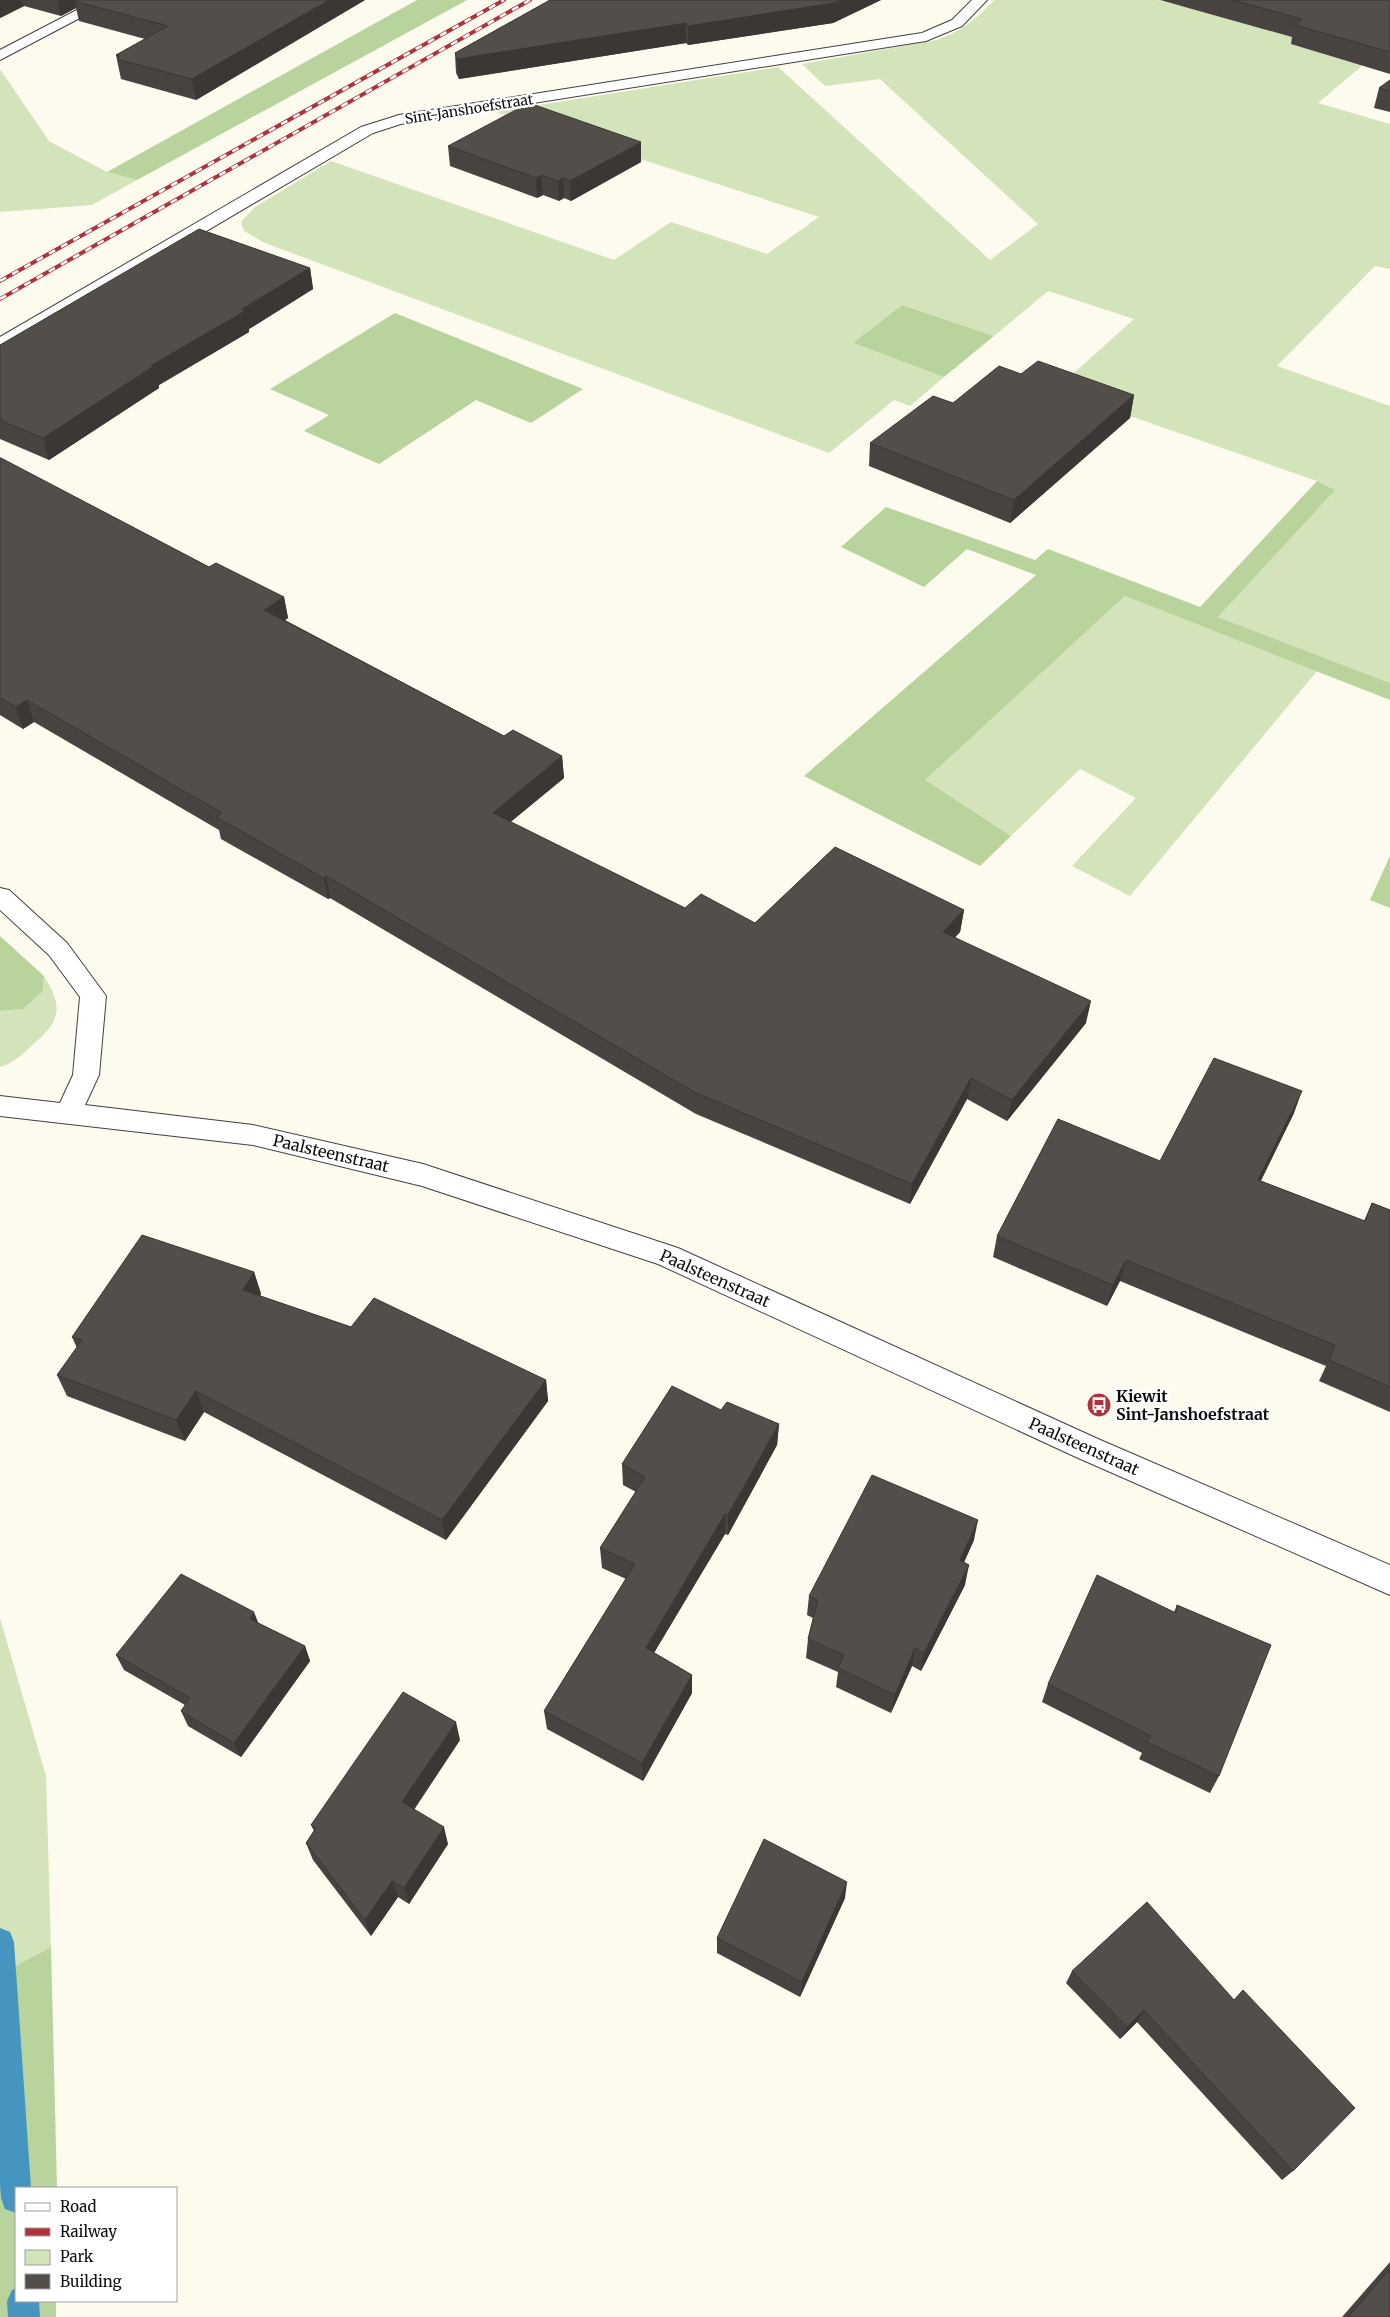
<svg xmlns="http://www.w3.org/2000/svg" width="1390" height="2317" viewBox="0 0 1390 2317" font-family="Merriweather,serif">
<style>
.green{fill:#d3e4bb}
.forest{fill:#b8d49c}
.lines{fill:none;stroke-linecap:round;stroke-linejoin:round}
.stream{fill:#4695c0;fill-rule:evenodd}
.street-casing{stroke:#404040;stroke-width:2}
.street{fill:#fff;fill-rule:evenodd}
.rail-casing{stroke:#af333f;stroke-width:4}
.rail{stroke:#fff;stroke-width:2.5;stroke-dasharray:7;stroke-linecap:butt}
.wall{fill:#484340}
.shaded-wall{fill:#3b3734}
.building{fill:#544e4a;stroke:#3b3734}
.labels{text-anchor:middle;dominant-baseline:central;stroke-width:5;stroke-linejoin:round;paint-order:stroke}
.far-street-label{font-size:14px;fill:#0d0d0d;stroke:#fff}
.street-label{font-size:16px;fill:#0d0d0d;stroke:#fff}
.poi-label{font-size:16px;font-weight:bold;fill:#0d0d0d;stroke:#fff;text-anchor:start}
</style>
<rect width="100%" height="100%" fill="#fdfaee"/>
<path class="green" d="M994,0H1158L1334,45L1323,54L1363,65L1318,103L1390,124V269L1375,266L1277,366L1390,406V683L1218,617L1334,490L1317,481L1055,390L1134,319L1048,291L994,336L902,305L853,343L944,377L910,406L894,400L829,453L265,243L244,231L241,222L255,207L331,161L614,260L671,222L767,254L819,217L496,112L778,67L990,260L1038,224L880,79L825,86L802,64L937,40C961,31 976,20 994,0Z
M0,69L49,141L107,172L137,180L92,205L0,212Z
M1125,596L1317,671L1130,896L1072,866L1136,798L1080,769L1011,836L924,780Z
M44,976C66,1011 58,1023 29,1048C21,1056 11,1064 0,1067V1011L23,1009L43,991Z
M0,1618L46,1776L51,1947L0,1974Z"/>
<path class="forest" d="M417,0H467L137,180L107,172Z
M902,305L994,336L944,377L853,343Z
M395,313L583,389L531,423L476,400L379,464L304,431L329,415L270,389Z
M1317,481L1335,490L1218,617L1390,683V700L1125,596L925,780L1011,836L980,866L804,776L1036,575L967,549L924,587L841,547L886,507L1035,560L1048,549L1200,607Z
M1390,856V908L1370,900Z
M0,936L44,976L43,991L23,1009L0,1011Z
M51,1947L57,2188H16V2301H56V2317H0V1974Z"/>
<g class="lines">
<path class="stream" d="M0,1928L10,1932L14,1942L31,2188H16V2213L5,2209L1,2198L0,2184Z
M16,2288V2301H39L40,2317H8L7,2301L12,2290Z"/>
<defs>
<path id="street" d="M96,0H114L0,60V50Z
M972,0H987L962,26L926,41L401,124L373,133L6,349L0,350V337L361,127L399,115L922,33L952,20Z
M0,888L9,890L67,943L106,996L99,1075L85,1105L253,1125L423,1164L678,1248L1098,1439L1390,1565V1595L1076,1457L658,1264L422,1186L253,1145L0,1116V1096L60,1103L73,1075L80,997L49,955L0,910Z"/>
</defs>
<use href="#street" class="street-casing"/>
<use href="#street" class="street"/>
<defs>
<path id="rail" d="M0,281L504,0
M0,299L530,0"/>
</defs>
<use href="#rail" class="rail-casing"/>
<use href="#rail" class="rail"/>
</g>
<path class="wall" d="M0,0H365L196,100L121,79L116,55L145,39L79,21L76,8L61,16L24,6L0,18Z
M550,0H881L833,23L688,45L686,43L459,79L456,73L455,53Z
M1160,0H1390V74L1291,44L1292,37Z
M1390,80V112L1374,108L1379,88Z
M448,146L641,162L571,201L564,198L559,201L543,195L537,198L450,166Z
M310,268L313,289L249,329V332L159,385V388L49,460L0,439V345Z
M1021,374L1134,395L1130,418L1010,523L869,466L870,443L953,403Z
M0,458L209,567L284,597L288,618L285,620L504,736L562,756L564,778L510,822L685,908L755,923L964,910L960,932L955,937L1086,1023L1007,1121L967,1099L910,1204L696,1114L330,898L328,899L221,839L219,830L34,722L23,729L0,715Z
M1294,1113L1261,1181L1364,1221L1372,1203L1390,1210V1412L1319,1381L1326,1366L1120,1281L1107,1306L993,1257L997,1236L1160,1161Z
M254,1272L261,1294L260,1296L351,1327L546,1380L548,1401L446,1540L204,1412L185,1441L67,1396L57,1375L77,1348L72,1337Z
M721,1410L779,1424L777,1445L728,1535L725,1534L654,1653L692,1675V1693L643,1781L547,1729L544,1711L626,1579L602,1568L600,1548L636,1492L623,1485L622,1464Z
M974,1540L964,1562L965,1585L921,1671L912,1666L891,1713L836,1687L838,1672L806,1658L808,1639L813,1618L807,1615L809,1596Z
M1177,1605L1219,1776L1210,1793L1139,1759L1142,1753L1042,1702L1048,1684L1174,1612Z
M258,1623L305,1646L310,1661L241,1757L188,1726L181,1711L185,1705L124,1670L116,1655Z
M460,1740L414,1809L448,1844L409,1904L398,1897L371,1936L313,1860L306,1843L314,1831L311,1825Z
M845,1898L800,1997L717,1953V1938Z
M1072,1971L1234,2000L1293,2171L1282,2180L1137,2022L1120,2039L1066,1983Z
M1390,2262V2317H1342Z"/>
<path class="shaded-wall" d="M0,0H22L24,6L0,18Z
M58,0H92L74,1L76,8L61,16Z
M329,0H365L196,100L192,79Z
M842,0H881L833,23L688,45V26Z
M686,23V43L459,79L457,59Z
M641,142V162L571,201L570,181Z
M541,175L543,195L537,198L536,178Z
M563,178L564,198L559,201L558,181Z
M310,268L313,289L249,329V332L159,385V388L49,460L43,438L152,365Z
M1134,395L1130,418L1010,523L1014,500Z
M284,597L288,618L269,631L264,610Z
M27,700L34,722L23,729L16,707Z
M562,756L564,778L495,835L493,813Z
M326,876L330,898L328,899L324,878Z
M964,910L960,932L940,953L943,932Z
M1091,1001L1086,1023L1007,1121L1012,1100Z
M971,1078L967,1099L910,1204L912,1184Z
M1302,1091L1294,1113L1250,1201L1258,1180Z
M1126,1260L1120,1281L1107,1306L1113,1285Z
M254,1272L261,1294L250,1312L243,1290Z
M546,1380L548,1401L446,1540L442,1520Z
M196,1391L204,1412L185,1441L176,1420Z
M779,1424L777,1445L728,1535V1515Z
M725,1514V1534L646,1666V1648Z
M978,1520L974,1540L956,1580L960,1560Z
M969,1565L965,1585L921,1671L924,1653Z
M254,1612L260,1627L250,1619Z
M305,1646L310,1661L241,1757L234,1743Z
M915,1648L912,1666L891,1713L895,1695Z
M692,1675V1693L643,1781L642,1763Z
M456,1722L460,1740L408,1819L402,1802Z
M444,1827L448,1844L409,1904L404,1888Z
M392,1881L398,1897L371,1936L365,1920Z
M847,1882L845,1898L800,1997L802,1982Z
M1144,2010L1137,2022L1120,2039L1127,2027Z"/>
<path class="building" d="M76,0H329L192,79L117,59L120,56L116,55L168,26L74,1Z
M550,0H842L834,3L688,26L686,23L457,59L455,53Z
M1232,0H1390V52L1295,25L1302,19Z
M1390,80V91L1379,88Z
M529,103L641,142L570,181L563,178L558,181L541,175L536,178L448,146Z
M199,229L310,268L242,309L245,311L152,365L154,366L43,438L0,420V345Z
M1038,361L1134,395L1014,500L870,443L933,396L953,403L999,366L1021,374Z
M0,458H1L209,567L216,563L284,597L264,610L504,736L513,730L562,756L493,813L685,908L701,894L755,923L835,847L964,910L943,932L1091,1001L1012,1100L971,1078L912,1184L696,1093L326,876L324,878L216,817L222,813L27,700L16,707L0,698Z
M1214,1058L1302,1091L1258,1180L1365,1221L1372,1203L1390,1210V1387L1329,1360L1335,1345L1126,1260L1113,1285L997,1236L1058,1119L1160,1161Z
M142,1235L254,1272L243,1290L351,1327L374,1298L546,1380L442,1520L196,1391L176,1420L57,1375L82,1340L72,1337Z
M672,1386L721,1410L727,1402L779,1424L728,1515L725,1514L646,1648L692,1675L642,1763L544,1711L635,1564L600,1548L645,1477L622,1464Z
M872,1475L978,1520L960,1560L969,1565L924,1653L915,1648L895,1695L838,1668L844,1655L808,1639L818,1600L809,1596Z
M181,1574L254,1612L250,1619L305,1646L234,1743L181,1711L190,1698L116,1655Z
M1097,1575L1176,1613L1177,1605L1271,1645L1219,1776L1147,1742L1151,1736L1048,1684Z
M403,1692L456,1722L402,1802L444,1827L404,1888L392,1881L365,1920L306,1843L316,1828L311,1825Z
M764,1839L847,1882L802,1982L717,1938Z
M1147,1902L1234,2000L1243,1990L1355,2108L1293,2171L1144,2010L1127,2027L1072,1971Z
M1390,2269V2317H1348Z"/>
<defs>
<symbol id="bus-disc" viewBox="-11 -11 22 22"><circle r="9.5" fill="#af333f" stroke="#fff"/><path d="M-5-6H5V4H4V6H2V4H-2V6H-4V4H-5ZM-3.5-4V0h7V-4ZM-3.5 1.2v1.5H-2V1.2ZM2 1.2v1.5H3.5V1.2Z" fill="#fff"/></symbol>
</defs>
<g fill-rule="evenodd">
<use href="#bus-disc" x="1085" y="1391" width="28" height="28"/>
</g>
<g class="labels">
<g class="far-street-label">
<text transform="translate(469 109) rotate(-9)">Sint-Janshoefstraat</text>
</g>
<g class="street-label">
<text transform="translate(331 1153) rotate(13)">Paalsteenstraat</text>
<text transform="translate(715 1278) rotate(24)">Paalsteenstraat</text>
<text transform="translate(1084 1446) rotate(24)">Paalsteenstraat</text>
</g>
<g class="poi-label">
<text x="1116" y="1396">Kiewit<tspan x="1116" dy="18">Sint-Janshoefstraat</tspan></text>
</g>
</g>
<rect x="15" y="2187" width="162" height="115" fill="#ffffff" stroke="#9e9e9e"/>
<rect x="25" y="2203" width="25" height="8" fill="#ffffff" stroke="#9e9e9e"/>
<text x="60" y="2212" font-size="15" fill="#0d0d0d">Road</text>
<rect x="25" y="2228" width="25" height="8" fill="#af333f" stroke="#9e9e9e"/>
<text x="60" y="2237" font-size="15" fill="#0d0d0d">Railway</text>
<rect x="25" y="2250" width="25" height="15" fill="#d3e4bb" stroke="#9e9e9e"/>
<text x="60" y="2262" font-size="15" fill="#0d0d0d">Park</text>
<rect x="25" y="2274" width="25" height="15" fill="#544e4a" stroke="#9e9e9e"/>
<text x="60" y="2287" font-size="15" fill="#0d0d0d">Building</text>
</svg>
